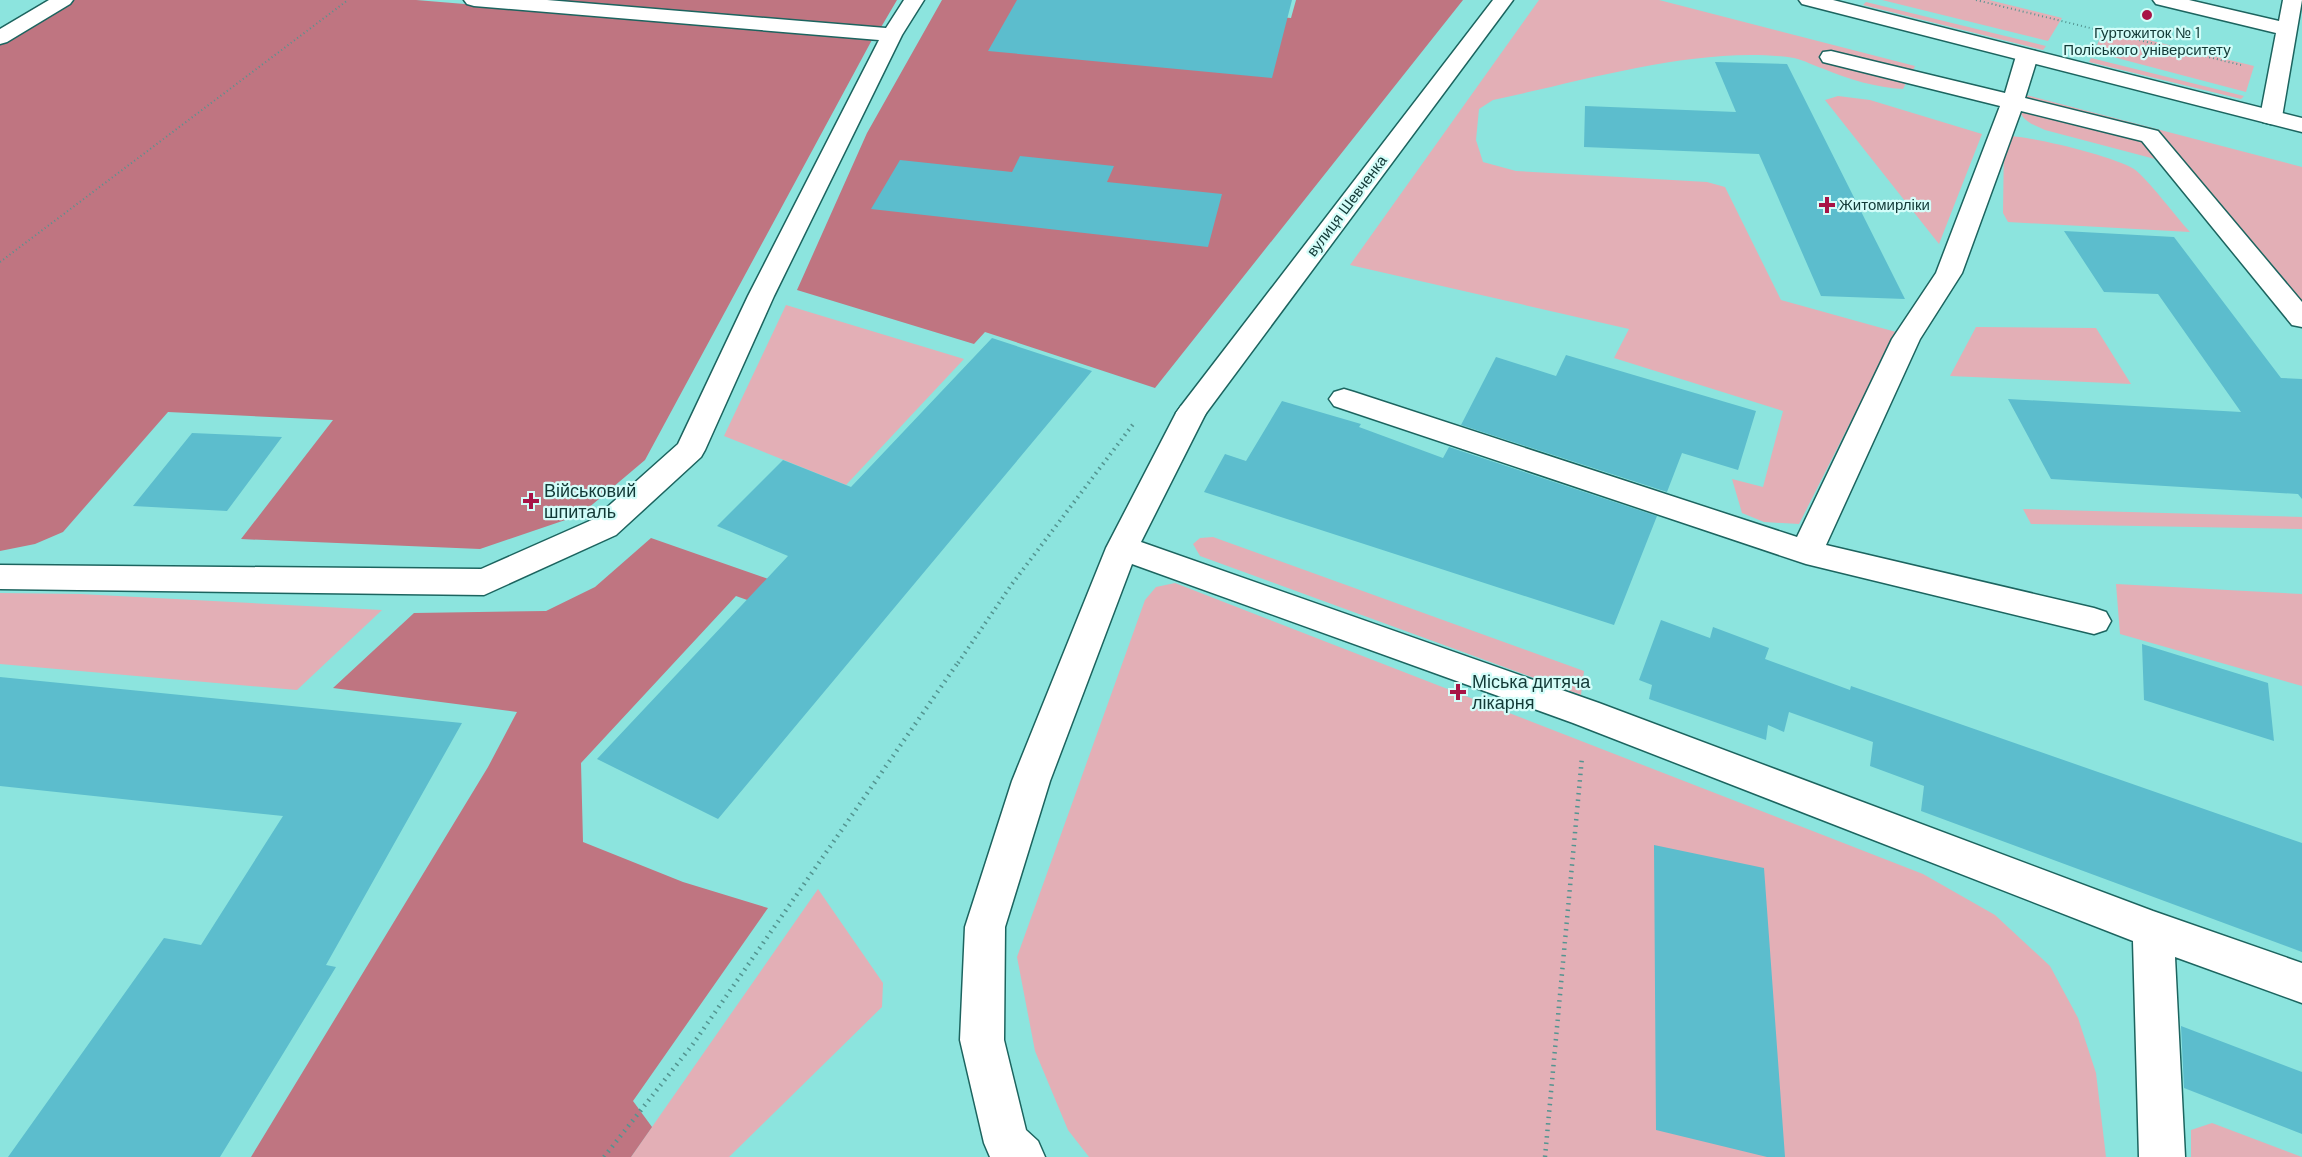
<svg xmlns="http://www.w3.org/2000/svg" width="2302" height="1157" viewBox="0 0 2302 1157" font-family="'DM Sans',sans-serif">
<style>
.green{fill:#e3afb6}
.forest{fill:#bf7581}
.building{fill:#5cbdcd}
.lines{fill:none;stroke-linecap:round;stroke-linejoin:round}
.lane-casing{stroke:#1c645f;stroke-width:3}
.street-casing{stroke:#1c645f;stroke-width:3}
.path-far2{stroke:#539490;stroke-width:2;stroke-dasharray:1 3;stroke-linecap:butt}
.path-far1{stroke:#539490;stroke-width:4;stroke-dasharray:1.5 4.5;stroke-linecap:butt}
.path{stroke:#539490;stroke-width:4.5;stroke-dasharray:1.5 5;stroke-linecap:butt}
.lane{fill:#fff;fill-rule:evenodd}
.street{fill:#fff;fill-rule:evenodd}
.poi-dot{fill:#a81346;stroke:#d3fdf9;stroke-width:2}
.labels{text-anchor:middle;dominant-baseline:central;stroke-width:4.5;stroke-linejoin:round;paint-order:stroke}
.far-poi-label{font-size:15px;fill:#123936;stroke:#d3fdf9}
.far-street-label{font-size:15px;fill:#123936;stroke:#d3fdf9}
.poi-label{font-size:18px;fill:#123936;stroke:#d3fdf9;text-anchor:start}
</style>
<rect width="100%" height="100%" fill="#8ce4de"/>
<path class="green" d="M1539,0H1659L1915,66L1903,89C1877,88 1848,79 1824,69C1814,66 1804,60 1794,58C1703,44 1583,81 1493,100L1479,109L1476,140L1483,162L1516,171L1707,182L1725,187L1781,300L1896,332L1799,524L1764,522L1742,513L1732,479L1763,487L1783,411L1614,358L1629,329L1350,265Z
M1882,0H1989L2062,18L2048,41Z
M1866,2L2046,46L2043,50L1863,5Z
M2104,29L2254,66L2246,92L2094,52Z
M2091,58L2244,96L2241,99L2089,62Z
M2026,95L2302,167V322L2295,321L2155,159L2045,130C2034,125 2021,121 2019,108Z
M1838,96L1870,100L1982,134L1939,244L1825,100Z
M2009,136C2034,137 2113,156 2134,169C2147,178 2177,218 2190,232L2008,222L2003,213L2004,140Z
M786,305L964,359L846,485L724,436Z
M1976,327L2096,328L2131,384L1950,376Z
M2023,509L2302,517V529L2031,524Z
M1213,537L1584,671L1581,695L1200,556L1193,544L1200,538Z
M1175,583L1923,874L1995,915L2050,966L2078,1018L2096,1073L2106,1157H1089L1068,1130L1035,1051L1017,957L1145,600L1156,587Z
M2116,584L2302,594V686L2120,634Z
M0,593L80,594L382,610L297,690L0,664Z
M818,889L883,983L882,1007L729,1157H631Z
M2212,1123L2302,1157H2191V1130Z"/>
<path class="forest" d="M74,0H416L873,38L645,460L580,515L480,549L241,539L333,420L168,412L63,532L35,544L0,551V45Z
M513,0H897L880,29Z
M942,0H1085L1291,18L1296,0H1463L1155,388L985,332L974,344L797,290L867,133Z
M651,538L791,587L767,607L736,596L581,763L583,842L683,882L768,908L633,1101L652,1127L631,1157H251L488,767L517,712L333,688L414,613L546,611L595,587Z"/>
<path class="building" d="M1017,0H1292L1272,78L988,51Z
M1715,62L1787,64L1905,299L1821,296L1759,154L1584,147L1585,106L1736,112Z
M1020,156L1114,166L1107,182L1222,194L1208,247L871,209L900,160L1012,172Z
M2064,231L2174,237L2281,378L2302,379V499L2298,494L2051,479L2008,399L2241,412L2158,294L2104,292Z
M992,338L1092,371L718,819L597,759L788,556L717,526L783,460L851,487Z
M1566,355L1756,411L1738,470L1682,453L1667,492L1461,425L1496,357L1556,376Z
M1282,401L1361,424L1359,427L1443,458L1449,447L1657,516L1614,625L1204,492L1225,454L1246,461Z
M192,433L282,437L227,511L133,506Z
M1661,620L1710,638L1713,627L1769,648L1765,659L1850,690L1851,686L2302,843V952L1921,811L1924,786L1870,766L1873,742L1789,712L1784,732L1768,725L1766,740L1649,699L1652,685L1639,680Z
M2142,644L2268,683L2274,741L2144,700Z
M0,677L462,723L326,965L336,967L220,1157H8L164,938L201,945L283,816L0,786Z
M1654,845L1764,868L1785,1157H1767L1656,1130Z
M2181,1026L2302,1072V1134L2184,1088Z"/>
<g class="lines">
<defs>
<path id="lane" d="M49,0H73L70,4L7,42L0,44V29Z
M464,0H547L886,28L904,0H924L902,35L774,296L705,450L701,457L616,535L484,595L0,589V565L481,569L594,519L678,444L748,296L879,40L474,6L467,4Z
M2153,0H2189L2279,21L2283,0H2302L2282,117L2279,122L2271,124L2263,122L2260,117L2276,33L2156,4Z
M2027,50L2035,51L2038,56L2025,98L2158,131L2302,302V327L2292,325L2142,141L2021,111L1962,273L1920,339L1826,545L2094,608L2106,612L2111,621L2106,630L2094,634L1806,564L1334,406L1329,399L1334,392L1344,389L1354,392L1797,537L1892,339L1936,273L2000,106L1823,62L1820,57L1823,52L1831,51L2005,93L2016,56L2019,51Z
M1191,403L1201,406L1206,413L1141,542L1599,703L2153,911L2302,963V1003L2175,957L2185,1157H2139L2133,941L1573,723L1132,564L1050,781L1005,927L1004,1040L1026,1130L1038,1141L1045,1157H990L984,1143L960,1040L965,927L1012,781L1106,548L1176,413L1181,406Z"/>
<path id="street" d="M1493,0H1513L1201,420L1191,423L1181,420L1176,413L1181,406Z
M1799,0H1833L2302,118V132L1802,4Z"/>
</defs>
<use href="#lane" class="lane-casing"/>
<use href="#street" class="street-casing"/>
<path class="path-far2" d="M1976,0L2241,65
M0,262L348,0"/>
<path class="path-far1" d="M958,663L1012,584L1134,423"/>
<path class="path" d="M604,1157L693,1044L959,661
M1545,1157L1582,757"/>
<use href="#lane" class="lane"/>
<use href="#street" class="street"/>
</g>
<g class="poi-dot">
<circle cx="2147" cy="15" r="6"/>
<path d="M1824 196h6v6h6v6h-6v6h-6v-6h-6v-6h6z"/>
<path d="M528 492h6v6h6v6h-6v6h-6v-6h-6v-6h6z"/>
<path d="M1455 683h6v6h6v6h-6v6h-6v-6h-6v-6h6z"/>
</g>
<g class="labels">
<g class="far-poi-label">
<text x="2147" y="33">Гуртожиток № 1<tspan x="2147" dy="17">Поліського університету</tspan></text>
<text x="1839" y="205" text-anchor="start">Житомирліки</text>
</g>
<g class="far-street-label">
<text transform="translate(1347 206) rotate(-53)">вулиця Шевченка</text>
</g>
<g class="poi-label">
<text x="544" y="491">Військовий<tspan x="544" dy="21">шпиталь</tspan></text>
<text x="1472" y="682">Міська дитяча<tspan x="1472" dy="21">лікарня</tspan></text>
</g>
</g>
</svg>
